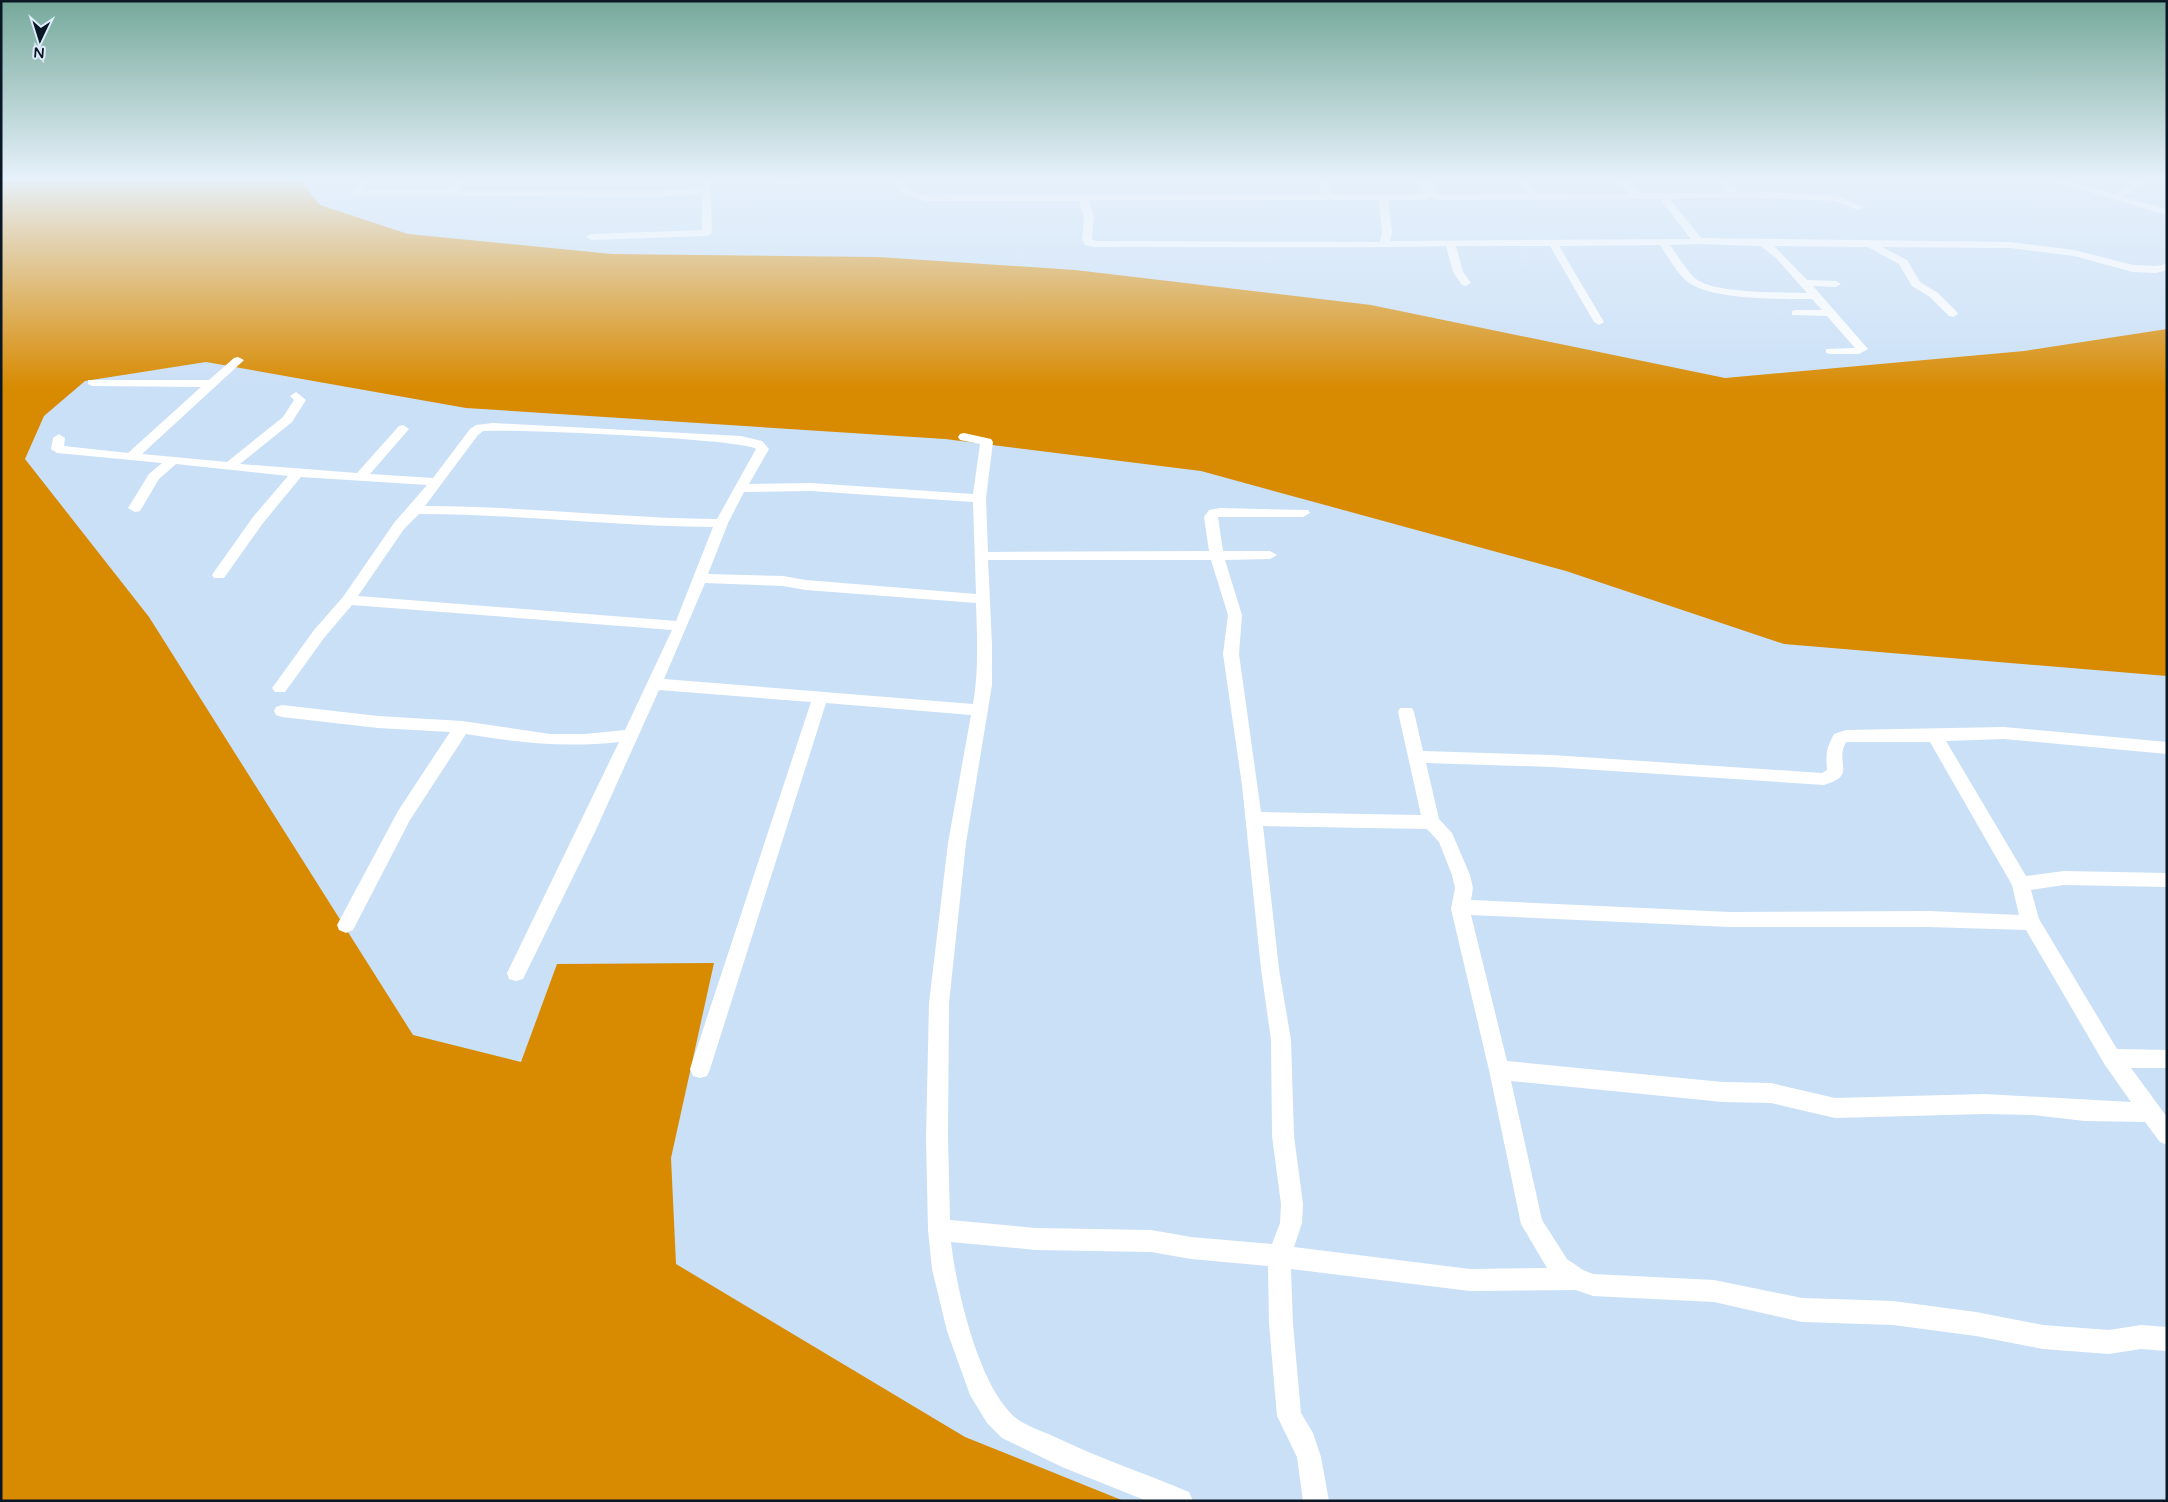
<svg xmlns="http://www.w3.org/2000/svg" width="2168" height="1502" viewBox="0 0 2168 1502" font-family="'Varela Round',sans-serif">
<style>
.forest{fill:#d88a00}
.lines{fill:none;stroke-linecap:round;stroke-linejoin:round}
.minor{fill:#fff;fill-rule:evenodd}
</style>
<rect width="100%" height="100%" fill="#cae0f7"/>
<path class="forest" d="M1,179H299L320,205L408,234L612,254L878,257L1075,270L1371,305L1725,378L2024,351L2167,329V676L1784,644L1566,571L1201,471L945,439L466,408L206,362L85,381L44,416L25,459L149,617L413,1035L521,1062L557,964L714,963L671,1158L676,1264L965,1437L1124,1501H1Z"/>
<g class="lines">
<path class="minor" d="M363,179H373L363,190H447L457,179H466L457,191H661L702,188V179H710L712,233L707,236L591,240L586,237L591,234L702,230V193L661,197L353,195L351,193Z
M779,179H810C803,184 783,186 776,181Z
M892,179H901L908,189L926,195L1322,194L1318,179H1326L1331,194H1422L1419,179H1430L1439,194H1529L1519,179H1527L1538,194H1629L1616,179H1625L1641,193H1722L1727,190L1717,179H1727L1737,191L1836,195L1863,207L1858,210L1835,201L1732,197L1670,199L1701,238L2010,242L2074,250L2133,265L2156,266L2167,264V270L2156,273L2133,272L2074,256L2010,248L1882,247L1907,260L1920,282L1938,293L1957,312L1958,314L1953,317L1949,316L1930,297L1912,286L1899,264L1868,247L1774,246L1807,280L1836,281L1841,284L1836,287L1813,286L1868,349L1859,354H1830L1826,353V349L1855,348L1827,316L1792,315V311L1796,310H1822L1812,299C1783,299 1715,300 1691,284C1678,276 1669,258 1660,245L1559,246L1604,322L1599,325L1594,322L1550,246H1456L1463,272L1471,283L1466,286L1462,285L1453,272L1446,246C1329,249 1212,246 1095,247L1085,245L1082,239L1084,217L1079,201H925L902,193ZM1431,197L1436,200L1660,199L1691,239L1390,241L1392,232L1388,200H1427ZM1089,200H1379L1382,232L1380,242L1095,241L1092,239L1094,217ZM1698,244L1761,246L1777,259L1807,293C1781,292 1716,294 1696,279C1686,270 1678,256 1670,245Z
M2046,179H2060L2115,194L2139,179H2149L2123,197L2167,209V215Z
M238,357L244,360L242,362L142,454L227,462L283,417L294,400L290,396L296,392L306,400L292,422L240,464L357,473L399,426L403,425L409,429L370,474L433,478L470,429L476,425L493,423L741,436L762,441L769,449L749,484L811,483L973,494L980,444L960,440L958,437L960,434L964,433L991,439L993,442L986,498L988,552L1209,551L1204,517L1209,510L1220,508L1308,510L1310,513L1303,517H1218L1223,551H1270L1277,555L1270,559L1225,560L1242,615L1239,654L1261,812L1421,815L1398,712L1400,708H1412L1414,712L1423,751L1552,755L1822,773L1827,770C1826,753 1826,749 1834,734L1846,730L2004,727L2167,742V754L2004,739L1946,741L2026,876L2064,871L2167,873V887L2064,885L2031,890L2039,919L2117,1049L2167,1050V1068H2131L2167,1117V1145L2160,1142L2145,1122L2085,1121L2033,1115L1984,1114L1835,1118L1771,1103L1723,1102L1511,1081L1542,1220L1567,1259L1583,1270L1593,1274L1714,1280L1802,1298L1893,1301L1976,1312L2043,1325L2109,1330L2141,1325L2167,1327V1351L2141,1349L2109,1354L2043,1349L1976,1336L1893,1325L1802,1322L1714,1302L1593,1296L1576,1290L1470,1291L1291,1269L1293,1324L1301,1413L1313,1433L1321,1457L1329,1501H1303L1297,1457L1277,1416L1269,1324L1268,1266L1191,1259L1151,1252L1036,1250L951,1242C956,1288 980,1394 1020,1421C1030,1427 1044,1432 1055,1437C1098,1458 1144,1473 1189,1492L1193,1501H1147L1062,1467L1002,1438L987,1423L970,1395L947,1331L932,1269L928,1230L926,1138L929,1003L948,843L971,715L826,703L710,1069L707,1076L700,1078L693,1076L690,1069L811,702L659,690L595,832L523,979L516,981L509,979L507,973L619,742C565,748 520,743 466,734L410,820L353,930L346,933L339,930L337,925L398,811L450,732L378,728L282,717L276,715L274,711L276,707L282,705L378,716L462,721L550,734H585L625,730L672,630L352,605L324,638L285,692H275L272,688L275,684L314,630L343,597L394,523L427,485L301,477L263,523L224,578H214L212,575L214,572L253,517L288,476L176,464L159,479L140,511L135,512L128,508L149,474L162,463L57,453L51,449L53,438L59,434L65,438L64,446L128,453L201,387L92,386L88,384V380H209L234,358ZM483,431C512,429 744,439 756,449L717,519C619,518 522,506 425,506L478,435ZM811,491L973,502L976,594L806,580L783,576L708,574L728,523L744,492ZM419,514C517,514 614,526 713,527L676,621L358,596L404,529ZM988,560H1211L1228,615L1223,654L1242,785L1261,969L1271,1040L1272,1136L1281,1204L1280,1223L1272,1244L1191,1237L1151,1230L1036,1228L950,1220L948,1138L949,1003L966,843L992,685V645ZM705,583L783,586L806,590L976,603C977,637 979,670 973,704L664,679ZM1846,742H1930L2012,885L2019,915L1929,911L1730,912L1471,900L1473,888L1470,875L1452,833L1439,819L1426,763L1552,767L1824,785C1858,775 1834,764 1846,742ZM1263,826L1427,829L1439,842L1452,875L1455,888L1451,909L1489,1070L1521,1224L1547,1268L1470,1269L1294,1247L1302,1223L1303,1204L1294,1136L1291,1040L1279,969ZM1471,915L1730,927H1929L2026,930L2105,1065L2131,1102L1984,1094L1835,1098L1771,1083L1723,1082L1507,1061Z"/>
</g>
<linearGradient id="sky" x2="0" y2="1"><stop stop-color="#75a99a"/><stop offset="0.46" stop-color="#e7f1fb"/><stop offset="1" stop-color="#e7f1fb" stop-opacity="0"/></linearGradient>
<rect width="2168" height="389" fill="url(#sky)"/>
<rect width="2168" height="1502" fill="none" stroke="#0a1725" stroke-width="5"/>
<g transform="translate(40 40) rotate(184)" stroke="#deecfc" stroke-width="4" paint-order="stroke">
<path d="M0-4L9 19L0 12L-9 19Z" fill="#0a1725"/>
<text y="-8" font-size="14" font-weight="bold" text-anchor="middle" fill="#0a1725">N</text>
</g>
</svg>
